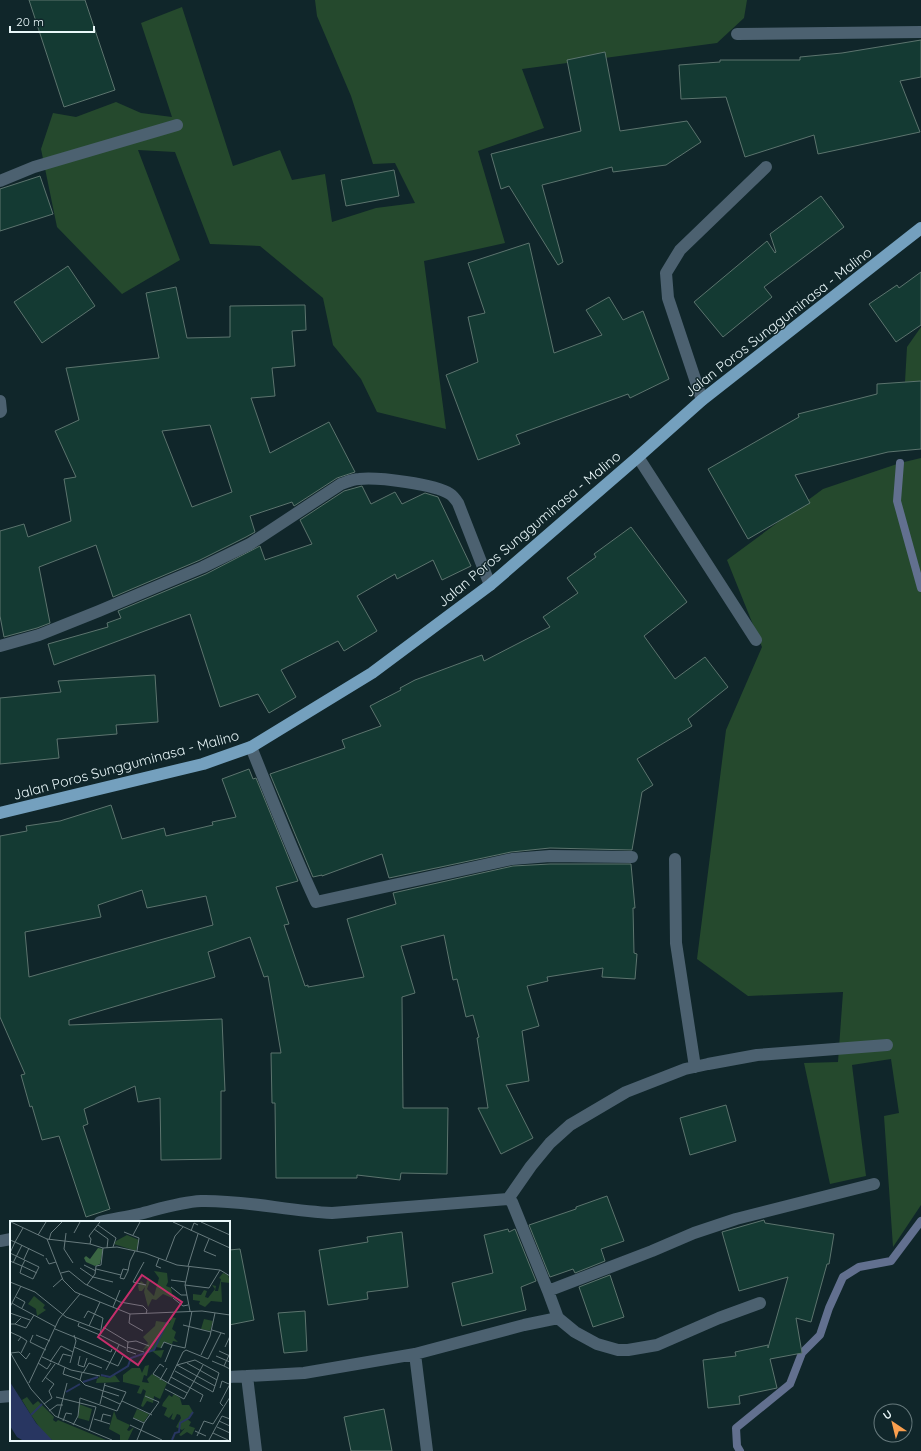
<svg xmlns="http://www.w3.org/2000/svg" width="921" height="1451" viewBox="0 0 921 1451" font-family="Quicksand,sans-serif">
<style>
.green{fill:#25492d}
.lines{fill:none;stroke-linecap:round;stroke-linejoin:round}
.stream{stroke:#62708f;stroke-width:8}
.building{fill:#143a33;stroke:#5c746e;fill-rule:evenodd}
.lane{stroke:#4c6170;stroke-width:12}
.street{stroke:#4c6170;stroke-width:12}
.primary{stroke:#74a0be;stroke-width:12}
.labels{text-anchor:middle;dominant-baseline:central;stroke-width:3;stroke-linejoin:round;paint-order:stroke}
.street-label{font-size:14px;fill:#e9f7f9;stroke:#10262a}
.inset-river{fill:none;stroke:#283661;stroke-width:2}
.inset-road{fill:none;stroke:#677a7d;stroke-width:1}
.view{fill:#c62e6b;fill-opacity:0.15;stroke:#c62e6b;stroke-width:2}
.inset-edge{fill:none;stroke:#e9f7f9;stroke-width:2}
</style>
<rect width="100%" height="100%" fill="#10262a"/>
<path class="green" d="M315,0H747L744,18L717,43L522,69L544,128L478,151L505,243L424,261L446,429L377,412L361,379L333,345L323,298L260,246L210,244L175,152L138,150L180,260L122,294L57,227L41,149L53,113L76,117L116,102L141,113L172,117L141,23L182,7L233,166L280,150L292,180L325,174L332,222L376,208L415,203L395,163L373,164L351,96L317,16Z
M921,327V381L905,382L907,347Z
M921,458V1205L893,1247L884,1116L899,1113L891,1059L852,1065L866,1176L830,1184L804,1063L838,1062L843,992L748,996L697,959L726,730L762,647L727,560L823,489L900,463Z"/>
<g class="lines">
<path class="stream" d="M900,463L897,501L921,588
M740,1451L737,1446L736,1428L790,1384L802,1353L820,1335L829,1308L843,1277L859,1267L891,1261L921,1221"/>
</g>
<path class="building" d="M29,0H85L115,90L64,107Z
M921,40V77L900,81L920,132L818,154L814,135L745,157L726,97L681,99L679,65L720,62V60H800V57L842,53Z
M605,52L620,131L687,121L701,142L666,165L613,172L612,167L542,185L563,262L558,265L509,186L501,189L491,154L581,131L567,60Z
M394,170L399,196L346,206L341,180Z
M40,176L53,214L0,231V189Z
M821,196L844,227L764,287L772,297L723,337L694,302L767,241L775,253L776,252L770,234Z
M529,243L554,353L602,335L586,310L609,297L623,320L643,311L669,379L630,398L628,394L516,435L520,444L478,460L446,375L478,362L468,317L485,313L468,263Z
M68,266L95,306L42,343L14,302Z
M921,272V325L896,342L869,304L897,285L899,288Z
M176,287L187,338L230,337V306L305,305L306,330L292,331L295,366L272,368L275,396L251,398L270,453L329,422L355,472L337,478L294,506L292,502L250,516L255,532L246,537L200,560L113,597L96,545L39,567L50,623L37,628L4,637L0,616V531L24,524L28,537L71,521L64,479L76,477L55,431L79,420L66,368L159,358L146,293ZM210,425L232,492L192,507L162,431Z
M921,381V449L888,452L795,475L810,503L748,539L708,469L799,417L798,414L877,394V384Z
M362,486L371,504L395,492L402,504L425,493L438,497L471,566L442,580L433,560L397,579L395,574L357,596L377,631L344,651L338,641L281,670L296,697L269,713L258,694L220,707L190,614L54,665L48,644L108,627L107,623L121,618L118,611L206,574L260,546L265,560L312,544L300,520L344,491Z
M631,527L687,602L644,636L675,679L705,657L728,687L688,719L692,726L637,759L653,785L642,792L632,850L550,848L511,852L389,878L382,854L322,876V875L313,877L270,774L345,748L342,740L381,726L370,706L401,690L400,688L415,680L482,655L484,661L550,627L543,617L578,593L567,578L596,557L594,554Z
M155,675L158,722L116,725L117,734L57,739L59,758L0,764V698L61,692L58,681Z
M249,769L253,779L256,778L298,881L276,887L289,924L284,925L305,986L308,985V987L364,977L347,919L396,904L393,893L513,866L550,864H631L635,908H633L634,953L637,954L635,979L602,977L603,968L547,977L548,981L527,986L539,1026L522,1031L529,1081L506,1085L533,1138L501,1154L478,1108H488L477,1038L479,1037L473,1015L466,1017L457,979L453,980L444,935L401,946L415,993L402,997L403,1108H448L447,1174L401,1173L400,1180L357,1175V1178H276L275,1103H272L271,1053H281L268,976L264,977L250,937L208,952L215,977L69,1020V1025L222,1019L225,1091H221V1159L161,1160L160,1098L138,1102L135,1086L84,1109L88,1124L83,1126L110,1209L86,1217L59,1136L42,1140L32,1106L30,1107L21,1075L25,1074L0,1017V836L27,831L26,826L60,821L111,805L122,839L164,828L166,836L213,825L212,822L236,817L222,779ZM142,890L147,908L206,896L213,925L29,977L25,932L101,917L98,905Z
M726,1105L736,1141L690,1155L680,1118Z
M607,1196L624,1241L601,1249L605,1261L575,1273L573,1269L550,1277L529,1225L576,1209V1207Z
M764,1220L765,1223L834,1234L829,1264H827L811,1322L796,1318L802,1353L770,1359L777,1388L739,1396L740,1404L708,1408L703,1360L736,1356L735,1352L768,1345V1348L788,1277L739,1291L722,1232Z
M508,1229L509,1232L515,1229L536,1281L521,1287L526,1310L462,1326L452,1283L493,1273L484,1235Z
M402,1232L408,1287L367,1292L368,1299L328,1305L319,1250L368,1242L367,1237Z
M240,1249L254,1320L229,1325V1250Z
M610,1275L624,1317L593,1327L579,1287Z
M305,1311L307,1351L284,1353L278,1313Z
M384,1409L392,1451H351L344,1417Z"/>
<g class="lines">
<path class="lane" d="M702,400L668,298L666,273L680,250L766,167
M638,457L756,640"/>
<path class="street" d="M737,34L921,32
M0,181L34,167L177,125
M0,401L1,411L0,412
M0,646L39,635L99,611L203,567L250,544L341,484C347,482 353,479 359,479C378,477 435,484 450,494C453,496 456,500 458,503L490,585
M251,747C272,799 292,851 316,902L512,859L550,856L632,857
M675,859L676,943L695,1067
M508,1199L531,1166L550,1143L570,1125L626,1092L685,1069L708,1064L757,1055L887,1045
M100,1222C113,1219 126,1217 139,1214C159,1209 180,1202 201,1201C245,1200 288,1211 332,1213L508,1199L512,1202L548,1291L558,1318L575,1332L597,1344L618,1350H628L657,1345L719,1318L760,1303
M0,1241L11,1239
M548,1291L652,1251L694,1233L736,1219L874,1184
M415,1354L427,1451
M247,1376L256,1451
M229,1377L304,1373L415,1354L524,1325L558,1318
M0,1397L11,1396"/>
<path class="primary" d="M0,813L203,764L251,747L372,673L490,585L638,457L702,400L921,228"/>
</g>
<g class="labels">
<g class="street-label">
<text transform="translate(778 322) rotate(-38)">Jalan Poros Sungguminasa - Malino</text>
<text transform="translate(529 529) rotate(-40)">Jalan Poros Sungguminasa - Malino</text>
<text transform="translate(126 765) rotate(-15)">Jalan Poros Sungguminasa - Malino</text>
</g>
</g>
<g transform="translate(10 1221)">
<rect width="220" height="220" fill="#10262a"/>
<path d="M117,14L129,19L126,30L104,23L106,20ZM144,50L157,52L158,61L156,65L161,67L162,73L165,75L162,77L153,73L146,79L142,78L138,86L134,71L135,66L132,70H129L128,65L131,60L136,64L137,59L140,60L137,68L144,75L149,57ZM213,52L218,54L220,62L211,61L212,81L201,80L195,86L189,83L190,80L183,79V73L191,74L194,69L197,70L195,76L198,77L205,68L202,64L206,65L205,70H208L211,58L209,57ZM24,75L35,84L33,87L36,89L27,95L26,88L18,83ZM161,96L166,97L162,108L166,111L164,117L168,121L163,120L162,123L154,121L151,127L146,126L142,130L154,129L151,137L142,130L133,134L138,126L132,130L138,122L133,116L145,105L146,100L160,102ZM194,98L203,100L200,110L191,108ZM139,144L137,155L134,154L132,161L139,162L137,158L142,153L157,162L150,178L144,175L143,182L137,180L133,186L131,185L136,170L133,168L131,173L127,172L130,165L113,161V154L122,147H130L132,152L135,145ZM104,153L110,161L86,162L87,158L91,155L98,157ZM164,173L170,177L172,184H179L183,191L177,198L181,201L179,205L185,207L182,214L177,211L171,215L169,214L175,207L172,209L166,206L171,197L170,194L167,193L164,199L161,198L163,192L159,197L154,194L157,187L152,185L153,182L159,174L162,176ZM17,176L23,184L28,180L44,196L43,199L46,201L48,199L96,219H42L36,216L21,194L12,179ZM69,183L82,188L79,200L68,197ZM127,188L139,193L134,201L123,197ZM104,190L107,198L120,204L117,209L119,210L124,206L118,219H110V214L99,208Z" fill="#25492d"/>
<path d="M88,27L93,28L90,43L85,45L76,41L74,37L76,35L80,38Z" fill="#3a6643"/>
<path d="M0,161L26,202L42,219H12L7,216L0,205Z" fill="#283661"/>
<path class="inset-river" d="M91,154L100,156L118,145L121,137L144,129L157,101M73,161L88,156M56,171L70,163M21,194L32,183M162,219L165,212L169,211L170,202L179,197L183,191"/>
<path class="inset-road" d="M1,1L37,18L53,59L65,71L120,93L192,90L220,94M163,1L220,27M191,1L220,14M88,4L106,17L103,26M84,8L98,18L97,27M181,10L184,2L188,4M114,11L129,17L127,30M56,12L54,28L63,42M64,12L70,1M28,14L36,1M123,14L130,1M37,18L80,23L93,27L107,26L135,32L167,44L210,49L220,55M199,18L194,30L206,35M0,19L5,21L13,7M39,19L41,12L52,1M80,23L81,18L79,15L90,1M0,32L29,46L23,58L10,52L12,45L0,40M0,32L5,21L34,35M36,37L39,43L46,41M149,37L146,45L151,47M14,38L19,27M15,39L12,45L27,52M156,39L165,15L173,6M134,41L123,61L136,64M3,42L12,24M74,44L86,50M178,45L188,13M179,46L175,64L180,90M70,47L83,56L103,61M86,48L111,54M118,49L113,48L110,57L114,58L118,50L120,40L125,30M51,52L59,50L75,63L110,81L133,85L137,89L136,93M161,59L176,61M0,61L25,71L56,96L90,109M77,64L85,53L86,45L91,44L93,27M175,64L199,67L210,49M43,66L53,57M161,66L171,74H177M6,76L15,81L12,87M163,77L173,85L178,84M2,82L11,65M0,86L2,82L7,85L46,106M103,86L110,69M0,92L20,99M120,93L119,102L133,110M74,97L78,90L93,97L90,114L116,127M69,102L68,105L90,114M0,103H5L11,97M5,103L16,107L24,94M173,104L201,111M79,105L90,81M93,106L118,121L117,130L126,133M45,108L101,131L102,128M202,109L215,113M0,111L11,116L8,120M23,114L20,121L36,129M26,114L40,120M11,116L17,120L11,132M118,121L126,120L139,125M64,126L108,145L113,135M117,126L134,131M215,126L220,115M151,127L154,121L162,124M175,127L182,90M209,130L220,135M0,131L21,168L45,195L102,219M1,132L9,131L16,138L20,132M220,132L214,145L220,148M191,134L200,115L205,92M70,135L68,144L74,146L77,137M206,135L220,141M32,136L61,149L90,155M202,140L214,145M40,141L51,125L63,131M155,141L162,124L175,127M28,142L37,148L41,142M60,142L66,120L64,114M177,142L207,159M48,144L53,133L61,135M167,144L205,165L209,152L185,139L167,144M55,146L53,153L65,157L70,159L72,152M154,146L150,143L143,153L158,162M96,149L109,124M165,150L203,171L205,165M73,152L79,142L92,147M161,156L193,174L190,181M70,159L75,164L109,175M150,159L157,147M32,161L45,143M19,162L49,98L70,73M210,167L212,160L219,163M155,168L174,178L193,144M177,172L158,162L173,131L176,129L198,138L211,112M92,175L110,183M46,176L86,186L79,210M112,180L142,194M34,183L42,177L39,170L44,163L35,156M90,183L95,162M213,185L210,182L220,163M39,190L47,184H53M48,197L57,162M123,197L134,202M84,198L100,203M53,200L56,192L62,193M91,200L93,193L101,195M209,200L220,205M63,204L68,195L70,177L107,190L116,171L94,164M120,204L152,219M207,206L220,212M185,210L196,215M203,212L218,219M187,215L194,200L203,203L220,176M127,219L134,202L149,181L135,175M199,219L212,195L220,198"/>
<path class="view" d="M132,54L172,81L128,144L88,116Z"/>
<rect width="220" height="220" class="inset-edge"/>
</g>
<g transform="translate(893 1423) rotate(325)"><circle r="19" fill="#10262a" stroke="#677a7d"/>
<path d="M0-3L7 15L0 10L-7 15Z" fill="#fa9f4e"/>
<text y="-6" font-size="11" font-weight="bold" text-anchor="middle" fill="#e9f7f9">U</text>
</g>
<path d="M10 26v6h84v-6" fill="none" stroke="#e9f7f9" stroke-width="2"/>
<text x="16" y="26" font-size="12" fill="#e9f7f9" stroke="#10262a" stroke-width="3" paint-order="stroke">20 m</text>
</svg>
